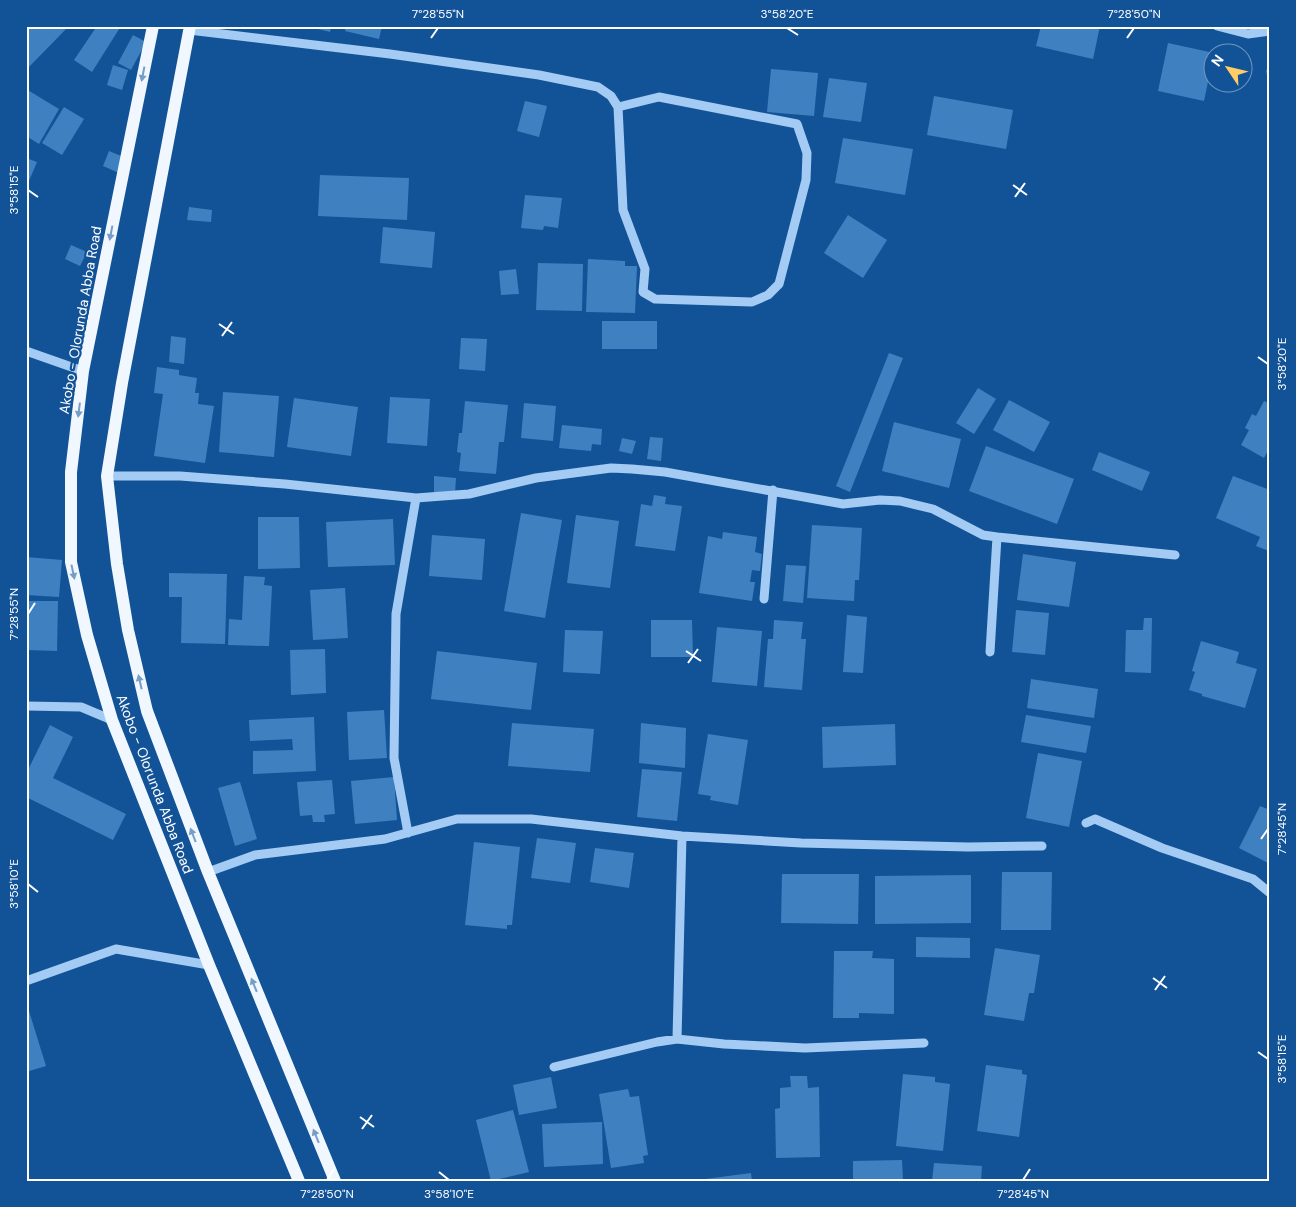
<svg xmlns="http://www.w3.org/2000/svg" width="1296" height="1207" viewBox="0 0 1296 1207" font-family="'DM Sans',sans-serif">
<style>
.building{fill:#3f80c1}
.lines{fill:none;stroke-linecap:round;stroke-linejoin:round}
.minor{stroke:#a4cbf3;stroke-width:9}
.major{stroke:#f0f7ff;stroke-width:12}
.oneway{fill:#769dc6}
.ticks{fill:none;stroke:#fff;stroke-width:2}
.labels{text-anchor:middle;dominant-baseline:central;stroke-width:4.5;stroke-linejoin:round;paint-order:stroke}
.street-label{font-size:14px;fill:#fff;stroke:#125398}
.neatline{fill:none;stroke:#fff;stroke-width:2}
.ticks-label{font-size:12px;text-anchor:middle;fill:#fff}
</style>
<rect width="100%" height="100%" fill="#125398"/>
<path class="building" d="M26,26H69L28,68L26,67Z
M97,26H121L92,72L74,60Z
M306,26H331L330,32Z
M346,26H382L379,39L345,31Z
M1041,26H1100L1093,59L1036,46Z
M133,35L146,42L131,70L118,63Z
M1168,43L1214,53L1204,101L1158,91Z
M113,65L128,70L122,90L107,85Z
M771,69L818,73L814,116L767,112Z
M1270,69V87H1269L1266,70Z
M829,78L867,83L861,122L823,117Z
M26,89L59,109L39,144L26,136Z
M934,96L1013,110L1006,149L927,135Z
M525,101L547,106L539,137L517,131Z
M64,107L84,119L62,155L42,143Z
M843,138L913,149L905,195L835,183Z
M109,151L126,158L119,173L103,166Z
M26,158L37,162L26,188Z
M320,175L409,178L407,220L318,216Z
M525,195L562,198L558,228L544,226L543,230L521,228Z
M189,207L212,210L211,222L187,220Z
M848,215L887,240L863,278L824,253Z
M383,227L435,232L432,268L380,263Z
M71,245L87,252L80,266L65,259Z
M588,259L625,261V266H637L635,313L586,312Z
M538,263L583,264L582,311L536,310Z
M516,269L519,294L501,295L499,271Z
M602,321H657V349H602Z
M171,336L186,338L184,364L169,362Z
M461,338L487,339L485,371L459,369Z
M889,353L903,358L850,492L836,486Z
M157,367L179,370V375L197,378L195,393H199L198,404L214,406L205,463L154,456L163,394L154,393Z
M978,388L996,399L974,434L956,423Z
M223,392L279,396L274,457L219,452Z
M390,397L430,399L427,446L387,443Z
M294,398L358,407L351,456L287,447Z
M1009,400L1050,422L1034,452L993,430Z
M465,401L508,405L504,442H499L496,474L459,471L461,453L457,452L459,433H462Z
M1264,401L1270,404V447L1264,458L1241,445L1249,430L1245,428L1252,414L1256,416Z
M524,403L556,406L553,441L521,438Z
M894,422L961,439L949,488L882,471Z
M562,425L602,429L601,445L592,444L591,451L559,448Z
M650,437L663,438L661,461L647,459Z
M622,438L636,441L632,454L619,451Z
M986,446L1074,479L1057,524L969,491Z
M1099,452L1150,472L1142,491L1092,470Z
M434,476L456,478L455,493L434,492Z
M1233,476L1270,490L1269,551L1256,546L1260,537L1216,518Z
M654,495L666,497L665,504L682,506L675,551L635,546L641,504L652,506Z
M521,513L562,520L545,618L504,611Z
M576,515L619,521L610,588L567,583Z
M258,517H299L300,568L258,569Z
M393,519L395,565L328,567L326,522Z
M812,525L862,528L859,580H855L854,601L807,598Z
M723,532L757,537L755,552L762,554L760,571L752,570L750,582H755L752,601L699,593L708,536L722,539Z
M432,535L485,539L482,580L429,576Z
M1023,554L1076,562L1069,607L1017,600Z
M26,557L62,560L59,597L26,595Z
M786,565L806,566L803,603L783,601Z
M169,573L227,574L225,644L181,643L182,597H169Z
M244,576L265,577L264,585L272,586L269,646L228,645L229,619L242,620Z
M345,588L348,638L313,640L310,590Z
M26,601H58L57,651L26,650Z
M1016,610L1049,613L1045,655L1012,652Z
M847,615L867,617L863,673L843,672Z
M1144,618H1152L1151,673L1125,672L1126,630H1143Z
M651,620H692L693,657H651Z
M774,620L803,622L801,639H806L802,690L764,687L768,639H773Z
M717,627L762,631L757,686L712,682Z
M565,630L603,631L600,674L563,672Z
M1201,641L1239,652L1236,663L1257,669L1245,708L1202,696V694L1189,690L1195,672L1192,671Z
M325,649L326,693L291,695L290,650Z
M437,651L537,663L531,710L431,699Z
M1031,679L1098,689L1094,718L1027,708Z
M384,710L387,758L349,760L347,712Z
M1026,715L1091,726L1086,753L1021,742Z
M314,717L316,771L253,774V751L293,750L292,739L250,741L249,720Z
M512,723L594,729L590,772L508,766Z
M641,723L686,728L685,768L639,763Z
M895,724L896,765L823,768L822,727Z
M50,725L73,737L53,778L126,814L113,840L26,797V774Z
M708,734L748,740L738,805L710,800L711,796L698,794Z
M1038,753L1082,761L1069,827L1026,818Z
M642,769L682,772L677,821L637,817Z
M394,777L397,820L355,824L351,781Z
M332,780L335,814L324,815L325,822H313L312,815L300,816L297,782Z
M240,782L257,839L235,846L218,788Z
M1260,806L1270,810V864L1239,848Z
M537,838L576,843L570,883L531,878Z
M474,842L520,847L512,925H507V929L465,925Z
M595,848L634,853L629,888L590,882Z
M1002,872H1052L1051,930H1001Z
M782,874H859L858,924L781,923Z
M971,875V923L875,924V876Z
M916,937L970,938V958L916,957Z
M995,948L1040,955L1034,993H1029L1024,1021L984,1015Z
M834,951H873L872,958L894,959V1014L859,1013V1018H833Z
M29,1011L46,1066L26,1072V1012Z
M986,1065L1022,1070V1074L1027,1075L1019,1137L977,1131Z
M903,1074L935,1077V1082L950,1084L943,1151L896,1146Z
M790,1076H807L808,1088L819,1087L820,1157L776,1158L775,1109L780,1108V1088L791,1087Z
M551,1077L557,1108L519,1115L513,1085Z
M628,1089L630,1097L639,1096L648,1155L643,1156L644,1163L611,1168L599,1094Z
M513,1110L529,1172L491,1181L476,1120Z
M602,1122L603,1164L544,1167L542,1124Z
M902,1160L903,1181H853V1161Z
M934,1163L982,1166L981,1181H932Z
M751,1173L752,1181H698V1180Z"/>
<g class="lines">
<path class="minor" d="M1217,26L1248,34L1270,31
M189,30L390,54L539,75L598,87L611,96L618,107L623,210L645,269L643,292L655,299L752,302L768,295L779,284L806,180L807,153L797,124L659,97L618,107
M26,351L83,371
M107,476H180L285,484L416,498L469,494L536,478L611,468L632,469L665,472L843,504L880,500L900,501L933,509L983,535L997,537L990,652
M997,537L1175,555
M764,599L773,490
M26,706L81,707L112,720
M1086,823L1095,819L1162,848L1253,879L1270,893
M408,833L394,758L396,614L416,498
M208,872L255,855L385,839L457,819H531L682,836L801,843L968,847L1042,846
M26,981L116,949L209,965
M677,1039L682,836
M554,1067L657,1042L677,1039L724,1044L805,1048L924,1043"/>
<path class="major" d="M153,26L83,371L71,472V562L87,635L112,720L209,965L299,1181
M190,26L122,383L107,476L117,564L128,630L147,711L208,872L335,1181"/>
</g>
<defs><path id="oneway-solid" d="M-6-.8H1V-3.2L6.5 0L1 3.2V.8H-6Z" transform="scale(1.25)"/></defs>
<g class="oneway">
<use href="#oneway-solid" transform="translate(143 74) rotate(101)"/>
<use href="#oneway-solid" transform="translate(111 233) rotate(101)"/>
<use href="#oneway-solid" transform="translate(79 410) rotate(97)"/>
<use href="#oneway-solid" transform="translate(73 572) rotate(78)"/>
<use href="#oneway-solid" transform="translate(140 682) rotate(-103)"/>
<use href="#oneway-solid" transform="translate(193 835) rotate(-111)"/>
<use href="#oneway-solid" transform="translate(254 985) rotate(-112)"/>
<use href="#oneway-solid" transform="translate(316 1136) rotate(-112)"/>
</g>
<path class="ticks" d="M787,28L798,35M431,38L438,28M1127,38L1134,28M1013,185L1027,195M28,190L38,197M1015,197L1025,183M219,324L234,334M222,336L232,322M1258,357L1268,364M28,614L35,603M686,651L701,661M688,663L698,649M1261,839L1268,829M28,884L38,892M1153,978L1167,988M1155,990L1165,976M1258,1052L1268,1059M360,1117L374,1127M362,1129L372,1115M439,1172L449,1180M327,1180L334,1169M1023,1180L1030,1169"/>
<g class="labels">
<g class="street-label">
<text transform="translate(80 320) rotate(-80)">Akobo - Olorunda Abba Road</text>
<text transform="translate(155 784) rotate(69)">Akobo - Olorunda Abba Road</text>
</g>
</g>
<rect width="1296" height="1207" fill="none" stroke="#125398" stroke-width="55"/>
<g transform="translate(1228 68) rotate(305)"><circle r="24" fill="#125398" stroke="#7198c1"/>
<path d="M0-4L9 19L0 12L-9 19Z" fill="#ffcc66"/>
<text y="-8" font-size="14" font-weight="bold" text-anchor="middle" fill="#ffffff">N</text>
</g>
<rect x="28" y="28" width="1240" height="1152" class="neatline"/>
<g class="ticks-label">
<text x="438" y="18">7°28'55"N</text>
<text x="787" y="18">3°58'20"E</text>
<text x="1134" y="18">7°28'50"N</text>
<text transform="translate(14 190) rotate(-90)" y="4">3°58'15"E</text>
<text transform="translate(1282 364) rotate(-90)" y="4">3°58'20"E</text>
<text transform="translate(14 614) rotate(-90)" y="4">7°28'55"N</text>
<text transform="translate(1282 829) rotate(-90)" y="4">7°28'45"N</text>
<text transform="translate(14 884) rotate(-90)" y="4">3°58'10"E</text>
<text transform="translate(1282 1059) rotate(-90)" y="4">3°58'15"E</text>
<text x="327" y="1198">7°28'50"N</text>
<text x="449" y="1198">3°58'10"E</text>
<text x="1023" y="1198">7°28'45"N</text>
</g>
</svg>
